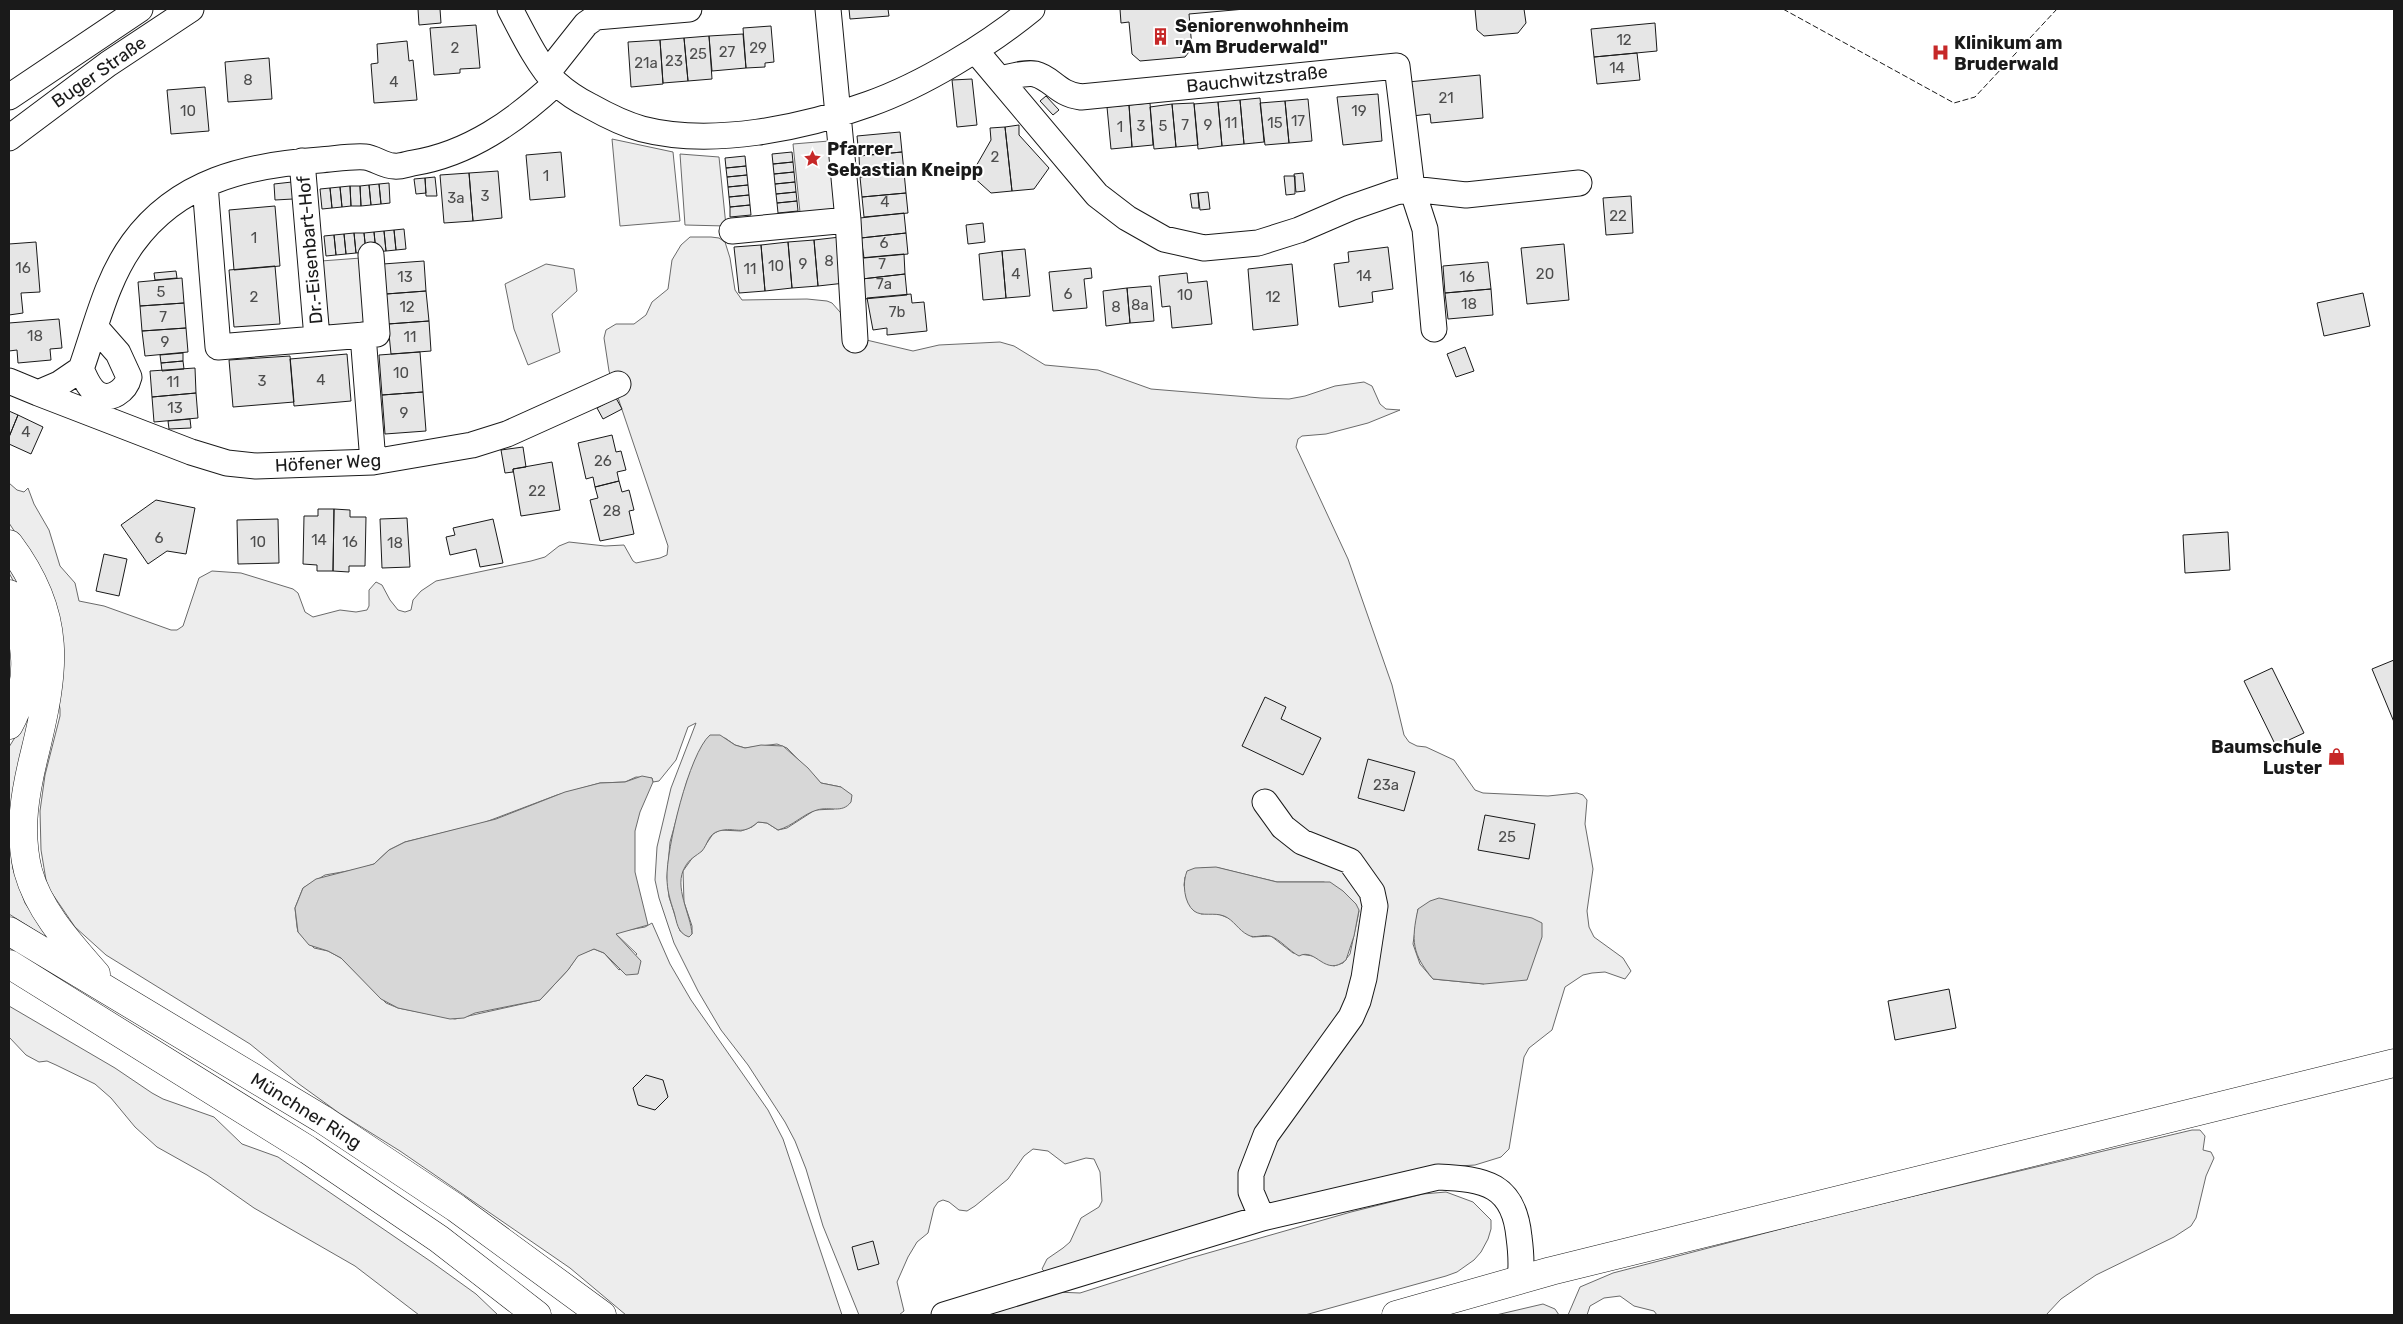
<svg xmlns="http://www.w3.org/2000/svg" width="2403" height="1324" viewBox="0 0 2403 1324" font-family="Rubik,sans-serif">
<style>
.built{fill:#ededed;stroke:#6a6a6a;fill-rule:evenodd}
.water{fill:#d7d7d7;stroke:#6a6a6a}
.building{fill:#e6e6e6;stroke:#1a1a1a}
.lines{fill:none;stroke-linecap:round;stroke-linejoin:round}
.minor-casing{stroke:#1a1a1a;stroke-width:27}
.major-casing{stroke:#1a1a1a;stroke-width:29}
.minor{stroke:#fff;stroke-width:25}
.major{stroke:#fff;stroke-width:28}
.fence{stroke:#1a1a1a;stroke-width:1;stroke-dasharray:6 2.5;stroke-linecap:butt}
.labels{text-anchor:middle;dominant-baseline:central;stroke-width:4;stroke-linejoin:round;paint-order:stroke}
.number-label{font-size:15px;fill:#4d4d4d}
.poi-label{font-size:18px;font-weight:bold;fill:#1a1a1a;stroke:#fff;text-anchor:start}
.street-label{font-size:18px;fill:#1a1a1a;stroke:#fff}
</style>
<rect width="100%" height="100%" fill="#fff"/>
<path class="built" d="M612,139L673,152L680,221L620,226Z
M829,141L835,210L801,222L793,144Z
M680,154L719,157L726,226L685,225Z
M690,237H711L719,238L725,242L730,258L735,290L742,300L807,299L827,301L832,303L840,312L858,338L913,351L939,345L1000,342L1014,346L1045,365L1098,370L1151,389L1261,398L1289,399L1305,396L1335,386L1364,382L1372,386L1380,404L1386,409L1400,410L1368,423L1326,434L1302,436L1298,439L1296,447L1348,559L1392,685L1404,735L1409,742L1417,746L1426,747L1454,760L1475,790L1483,793L1548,796L1577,793L1583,795L1587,800L1585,824L1593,869L1587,911L1589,927L1594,937L1623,958L1631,971L1625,979L1605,972L1592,973L1583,975L1565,987L1552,1030L1529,1048L1524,1057L1509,1149L1501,1157L1475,1165L1444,1167L1046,1273L1042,1269L1047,1259L1063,1248L1070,1242L1081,1218L1099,1207L1102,1201L1100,1172L1094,1159L1086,1158L1065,1164L1048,1151L1033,1149L1024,1156L1008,1179L975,1206L967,1211L959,1210L949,1202L943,1200L938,1202L934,1208L928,1233L917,1242L908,1257L897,1282L904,1311L899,1315H859L823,1226L806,1169L795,1141L785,1122L748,1065L721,1030L698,991L674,943L659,898L655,880L657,847L671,788L696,723L688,727L676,760L659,781L653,782L652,778L636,777L625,782L600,783L557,795L483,823L405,842L389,850L374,864L359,869L325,875L303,888L295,908L297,927L298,932L314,948L328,951L341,958L386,1003L398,1008L455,1019L540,1000L568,970L578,955L594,949L604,953L619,970L637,954L616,934L617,932L645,927L652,923L670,964L691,1000L768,1110L783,1139L842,1315H626L570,1268L400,1151L339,1113L299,1084L250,1044L106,955L75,927L47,886L41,850L40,811L45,775L60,716V709L32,558L9,523V483L17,490L24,492L28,488L34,504L49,530L60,566L75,583L79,601L104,606L171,630H177L183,626L199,578L212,571L241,573L293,589L298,593L305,612L313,617L340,610L356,612L367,610L369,606V590L376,582L382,585L390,600L398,610L405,612L411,610L413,600L421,591L436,581L531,561L545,557L559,546L569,542L605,546L624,545L633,561L636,563L660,558L667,555L668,546L609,371L604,338L606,330L616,324H634L646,315L652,302L668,289L672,260L681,245ZM725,738L735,745L745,748L777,744L787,748L821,783L841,787L834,809L815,810L787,828L778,830L767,823L758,822L752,827L741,831L720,830L713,834L702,850L693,857L683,871L684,902L692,926V934L689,936L680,931L669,897L667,877L670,842L687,781L703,745ZM1202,868H1219L1277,882H1324L1349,897L1359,911L1350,954L1343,963L1334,966L1313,956L1293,953L1271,936L1252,937L1231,919L1221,915L1214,913L1201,914L1186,893L1184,885L1185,877ZM1418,909L1484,984L1433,979L1420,964L1413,944Z
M361,258L367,323L326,327L321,261Z
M546,264L574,269L577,291L552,314L560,352L528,365L514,329L505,284Z
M9,563L28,596L41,666L10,821L11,851L13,869L25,903L50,940L9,914V747L19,731L20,593L9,573Z
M9,1006L115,1068L152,1093L163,1099L214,1117L242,1144L278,1157L433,1263L476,1294L498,1315H419L355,1266L254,1208L207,1175L157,1147L135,1127L111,1098L95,1084L56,1065L47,1061L39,1062L26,1055L9,1037Z
M2192,1130H2200L2205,1136L2203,1150L2211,1152L2214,1158L2206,1176L2196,1218L2191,1226L2174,1237L2096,1275L2061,1299L2046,1315H1657L1654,1311L1634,1306L1620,1296L1604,1298L1590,1306L1587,1315H1568L1580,1287L1613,1273L1838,1214Z
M1446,1192L1473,1202L1491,1220V1229L1488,1239L1481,1252L1474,1260L1457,1272L1446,1276L1305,1315H972L1056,1292L1080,1293L1187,1259L1351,1212L1423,1194Z
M1543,1304L1555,1309L1559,1315H1496Z"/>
<path class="water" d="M710,735H720L735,745L745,748L761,745L783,746L808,768L821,783L841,787L852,795L851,802C842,814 830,806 817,810C803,814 793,826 778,830L767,823L758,822C741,837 736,826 719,831C708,834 708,844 702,851C696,856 689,859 685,867C673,886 691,915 692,934L689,937C677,933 677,922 674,912C670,900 667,890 667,878C666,850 689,753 710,735Z
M642,776L652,778L653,782L640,812L635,831V872L648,925L616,934L641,961L638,974L626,975L604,953L594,949L578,956L568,970L540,1000L475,1013L464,1018L450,1019L398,1008L381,999L341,958L328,951L309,945L298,932L295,908L303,888L316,879L374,864L389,850L405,842L496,819L565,792L600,783L625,782Z
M1216,867L1277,882H1330L1343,891L1356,904L1359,910L1354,936L1346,960C1325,978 1316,947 1299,956C1289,951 1280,939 1270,936C1263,934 1255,939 1248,935C1238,930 1234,920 1224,916C1214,912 1202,917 1194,911C1184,903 1182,883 1187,871L1195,868Z
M1439,898L1532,918L1542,923V937L1527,980L1484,984L1433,979C1412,954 1411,941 1418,909L1430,901Z"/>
<path class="building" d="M418,9H440L441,23L419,25Z
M849,9H888L889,16L850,19Z
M1120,9H1245L1189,14L1192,48L1185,57L1140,61L1132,54L1129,22L1121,23Z
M1475,9H1524L1526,23L1518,33L1484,36L1477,30Z
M1655,23L1657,51L1594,57L1591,29Z
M476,25L480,68L460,69V73L434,75L430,28Z
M771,26L774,62L765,63V67L746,68L743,28Z
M743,34L746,68L712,71L709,36Z
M709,36L712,79L688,81L684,38Z
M684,38L688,81L663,83L660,40Z
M660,40L663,84L631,87L628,42Z
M407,41L409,61L413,60L417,100L374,103L371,64L378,63L377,44Z
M1637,53L1640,80L1597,84L1594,57Z
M269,58L272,99L228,102L225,62Z
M1480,75L1483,118L1431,123L1430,114L1412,116L1408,82Z
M972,79L977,125L957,127L952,80Z
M205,87L209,131L171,134L167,90Z
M1378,94L1382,141L1343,145L1337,97Z
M1046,96L1059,110L1053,115L1040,101Z
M1260,98L1264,142L1244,144L1240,100Z
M1308,99L1312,141L1289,143L1285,101Z
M1240,100L1244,144L1222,146L1218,102Z
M1285,101L1289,143L1265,145L1260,103Z
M1218,102L1222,146L1198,149L1194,104Z
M1150,103L1153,145L1132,147L1129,105Z
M1194,103L1198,145L1176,147L1172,104Z
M1172,104L1176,147L1154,149L1150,107Z
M1129,105L1132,147L1111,149L1107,107Z
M1019,125V135L1049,168L1034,189L1012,191L1005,127Z
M1005,127L1012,191L991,193L971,175L991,140L990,128Z
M900,132L902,152L859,156L857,136Z
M561,152L565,197L530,200L526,155Z
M792,152L793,162L773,164L772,154Z
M902,152L904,172L860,177L859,156Z
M745,156L746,166L726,168L725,158Z
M793,162L794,172L774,174L773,164Z
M746,166L747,175L727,177L726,168Z
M498,171L502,218L473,221L469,173Z
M794,172L795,182L775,184L774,174Z
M904,172L906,193L862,197L860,177Z
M469,173L473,221L444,223L440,175Z
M1303,173L1305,191L1296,192L1294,174Z
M747,175L748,185L728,187L727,177Z
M1284,176H1295V194L1286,195Z
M435,177L437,196H426L425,178Z
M425,178L426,193L416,194L414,179Z
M292,182L293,199L275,200L274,184Z
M795,182L796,192L776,194L775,184Z
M389,183L390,203L381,204L379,184Z
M379,184L381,204L371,205L369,185Z
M369,185L371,205L361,206L360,186Z
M748,185L749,195L729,197L728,187Z
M350,186L351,206L342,207L340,187Z
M350,186H360L361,206H351Z
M340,187L342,207L332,208L330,188Z
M330,188L332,208L322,209L320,189Z
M796,192L797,201L777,203L776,194Z
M1208,192L1210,209L1200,210L1198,193Z
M906,193L908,213L864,217L862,197Z
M1198,193L1199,208H1192L1190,194Z
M749,195L750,205L730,207L729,197Z
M1631,196L1633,233L1606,235L1603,198Z
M797,201L798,211L778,213L777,203Z
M750,205L751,215L730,217V207Z
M275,206L280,266L234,270L229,210Z
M904,213L906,233L861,238L860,218Z
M983,223L985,242L968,244L966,225Z
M404,229L406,249L396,250L394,230Z
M394,230L396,250L386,251L384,231Z
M384,231L386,251L376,252L374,232Z
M374,232L376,252H366L364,233Z
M354,233H364L366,252L356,253Z
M354,233L356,253L346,254L344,234Z
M906,233L908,254L864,258L861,238Z
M344,234L346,254L336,255L334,235Z
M334,235L336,255L326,256L324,236Z
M840,237L845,283L818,286L814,240Z
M814,240L818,286L792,288L788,242Z
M36,242L40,292L21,293L23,313L9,315V244Z
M788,242L792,288L765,291L761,245Z
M1564,244L1569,300L1527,304L1521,248Z
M761,245L765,291L739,293L734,247Z
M1388,247L1393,289L1372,292L1373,302L1339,307L1334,264L1349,262L1348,252Z
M1025,249L1030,296L1006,298L1002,251Z
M1002,251L1006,298L983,300L979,254Z
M904,254L905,274L862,279L860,258Z
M424,261L426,291L386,294L383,264Z
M1488,262L1491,289L1445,293L1443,266Z
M1292,264L1298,325L1253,330L1248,269Z
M275,266L280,324L234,327L229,270Z
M1091,268L1092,278L1084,279L1087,308L1053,311L1049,272Z
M176,271L177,278L155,280L154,273Z
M1187,273L1188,283L1207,281L1212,324L1172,328L1170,306L1162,307L1159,276Z
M905,274L907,295L864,299L862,279Z
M182,278L184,303L140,306L138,282Z
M1151,286L1154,321L1130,323L1127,288Z
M1127,288L1130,323L1106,326L1103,291Z
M1491,289L1493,315L1448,319L1445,293Z
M426,291L429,321L388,324L386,294Z
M2363,293L2370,326L2324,336L2317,303Z
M911,294L912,303L924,302L927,331L887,335V328L873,330L867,298Z
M184,303L186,328L142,331L140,306Z
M59,319L62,348L50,349L51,360L18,363L17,350L9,351V323Z
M429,321L431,351L391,354L388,324Z
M186,328L188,352L145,356L142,331Z
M1465,347L1474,371L1456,377L1447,354Z
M420,352L423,392L382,395L379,355Z
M183,353V361L161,363L160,355Z
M347,354L351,401L294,406L290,359Z
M290,356L294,402L233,407L229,360Z
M183,361L184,369L162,371L161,363Z
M195,368L196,393L152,397L150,371Z
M423,392L426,431L385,434L382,395Z
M196,393L198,418L154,422L152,397Z
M616,398L622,409L603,419L597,408Z
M9,411L18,415L9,437Z
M18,415L43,427L31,454L9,444V437Z
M190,419L191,428L169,429L168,421Z
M612,435L616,452L621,451L626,470L617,472L619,481L595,487L593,477L586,479L578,443Z
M523,447L526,467L513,469V472L505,473L501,450Z
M552,462L560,510L521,516L513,469Z
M619,481L622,492L629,490L634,510L629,511L634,534L600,541L590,500L598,498L595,487Z
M156,500L195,508L186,554L167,551L148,564L121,525Z
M318,509H334L333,571H317V565L303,564L304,516H318Z
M334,509L350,510V517H366L365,566H349V572L333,571Z
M407,518L410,567L382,568L380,519Z
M278,519L279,563L238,564L237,520Z
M493,519L503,563L480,567L476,549L450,555L446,537L455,535L453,528Z
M2228,532L2230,570L2185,573L2183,535Z
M104,554L127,559L119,596L96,591Z
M2394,660V722L2372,669Z
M2272,668L2304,733L2276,746L2244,681Z
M1265,697L1286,707L1281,719L1321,738L1303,775L1242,746Z
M1368,759L1415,772L1404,811L1358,798Z
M1485,815L1535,824L1529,859L1478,850Z
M1949,989L1956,1028L1895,1040L1888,1001Z
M646,1075L663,1080L668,1097L655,1110L638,1105L633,1088Z
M873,1241L879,1264L858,1270L852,1247Z"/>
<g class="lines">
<defs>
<path id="minor" d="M510,9C521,30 539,67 556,83C566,92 578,100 590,106C606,115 624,124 642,129C712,147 803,128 869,104C923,85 988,45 1032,9
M828,9L848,220L855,340
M975,50L1097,195L1127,218L1164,239L1204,248L1258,243L1299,230L1350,208L1396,192L1412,189L1466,195L1579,183
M548,72L586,24L596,17L689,9
M1000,79C1010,77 1025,72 1035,74C1052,78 1057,94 1081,97L1397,66L1412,189L1425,229L1434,329
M9,97L140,9
M9,138L108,64L191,9
M302,161L317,338
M205,185L218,347L377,334L371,255
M732,231L848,220
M96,328L118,353L129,377C126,390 110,403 96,393C88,387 85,377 81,369C96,327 106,280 133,243C178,181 247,165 320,160C334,159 351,156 365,157C375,158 384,166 394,166C400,167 407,164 413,163C469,154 515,121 556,83
M363,335L373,462
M9,381L38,393L59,384L81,369
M38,393L191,452L227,463L256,466L373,462L472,445L507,434L618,384
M1262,1218L1251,1192V1174L1266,1135L1351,1017L1358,1001L1364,978L1375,906L1372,892L1350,861L1302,842L1283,827L1265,802
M944,1315L1262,1218L1438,1177C1485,1179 1514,1184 1519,1237C1521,1252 1522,1265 1520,1279"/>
<path id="major" d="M9,544C63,616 55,669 35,752C25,792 18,830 28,871C39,911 69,943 96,974
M9,594C27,641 34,679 9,725
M9,931L322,1119L456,1208L602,1315
M9,964L308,1150L439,1239L537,1315
M1396,1315L1551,1271L2394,1063"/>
</defs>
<use href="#minor" class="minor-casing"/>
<use href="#major" class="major-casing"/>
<use href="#minor" class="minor"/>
<use href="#major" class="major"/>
<path class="fence" d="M1783,9L1954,103L1975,97L2057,9"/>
</g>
<defs>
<symbol id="building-bare" viewBox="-9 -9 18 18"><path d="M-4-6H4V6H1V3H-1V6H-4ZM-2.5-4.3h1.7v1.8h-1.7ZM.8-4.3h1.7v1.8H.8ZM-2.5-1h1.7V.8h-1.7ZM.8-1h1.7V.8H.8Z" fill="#c62828" stroke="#fff" stroke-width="2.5" paint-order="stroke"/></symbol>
<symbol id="hospital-bare" viewBox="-9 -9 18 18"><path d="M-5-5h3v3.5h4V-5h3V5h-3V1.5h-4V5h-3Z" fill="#c62828" stroke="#fff" stroke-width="2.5" paint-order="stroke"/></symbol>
<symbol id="sight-bare" viewBox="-9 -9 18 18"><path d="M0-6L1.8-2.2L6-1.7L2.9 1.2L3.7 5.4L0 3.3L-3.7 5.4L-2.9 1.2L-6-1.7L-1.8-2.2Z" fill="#c62828" stroke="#fff" stroke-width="2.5" paint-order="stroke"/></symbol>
<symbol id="shop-bare" viewBox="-9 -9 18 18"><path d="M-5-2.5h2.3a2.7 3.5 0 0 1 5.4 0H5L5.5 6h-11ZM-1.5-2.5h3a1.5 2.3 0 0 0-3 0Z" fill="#c62828" stroke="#fff" stroke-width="2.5" paint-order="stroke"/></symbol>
</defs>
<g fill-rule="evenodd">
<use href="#building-bare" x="1148" y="24" width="25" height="25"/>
<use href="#hospital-bare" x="1928" y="40" width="25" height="25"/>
<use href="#sight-bare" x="800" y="146" width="25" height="25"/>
<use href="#shop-bare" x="2324" y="744" width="25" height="25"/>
</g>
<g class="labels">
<g class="number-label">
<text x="1624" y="40">12</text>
<text x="455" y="48">2</text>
<text x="758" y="48">29</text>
<text x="727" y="52">27</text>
<text x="698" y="54">25</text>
<text x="674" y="61">23</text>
<text x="646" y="63">21a</text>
<text x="1617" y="68">14</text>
<text x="248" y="80">8</text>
<text x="394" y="82">4</text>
<text x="1446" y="98">21</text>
<text x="188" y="111">10</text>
<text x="1359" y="111">19</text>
<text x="1298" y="121">17</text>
<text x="1231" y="123">11</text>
<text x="1275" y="123">15</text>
<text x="1185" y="125">7</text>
<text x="1208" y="125">9</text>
<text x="1141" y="126">3</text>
<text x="1163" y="126">5</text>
<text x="1120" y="127">1</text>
<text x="995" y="157">2</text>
<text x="546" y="176">1</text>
<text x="485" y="196">3</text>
<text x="456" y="198">3a</text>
<text x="885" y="202">4</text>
<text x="1618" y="216">22</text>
<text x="254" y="238">1</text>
<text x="884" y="243">6</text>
<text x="829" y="261">8</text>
<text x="803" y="264">9</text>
<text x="882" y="264">7</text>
<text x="776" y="266">10</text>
<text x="23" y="268">16</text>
<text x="750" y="269">11</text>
<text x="1016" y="274">4</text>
<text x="1545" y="274">20</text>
<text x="1364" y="276">14</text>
<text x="405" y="277">13</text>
<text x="1467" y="277">16</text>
<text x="884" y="284">7a</text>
<text x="161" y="292">5</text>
<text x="1068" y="294">6</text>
<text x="1185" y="295">10</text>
<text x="254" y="297">2</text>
<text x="1273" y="297">12</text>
<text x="1469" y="304">18</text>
<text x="1140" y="305">8a</text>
<text x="407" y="307">12</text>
<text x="1116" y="307">8</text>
<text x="897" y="312">7b</text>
<text x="163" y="317">7</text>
<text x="35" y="336">18</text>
<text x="410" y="337">11</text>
<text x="165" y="342">9</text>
<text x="401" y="373">10</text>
<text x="321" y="380">4</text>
<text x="262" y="381">3</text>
<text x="173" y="382">11</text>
<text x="175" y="408">13</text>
<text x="404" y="413">9</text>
<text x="26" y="432">4</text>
<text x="603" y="461">26</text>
<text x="537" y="491">22</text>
<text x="612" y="511">28</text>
<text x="159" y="538">6</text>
<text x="319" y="540">14</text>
<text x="258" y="542">10</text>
<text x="350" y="542">16</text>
<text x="395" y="543">18</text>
<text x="1386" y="785">23a</text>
<text x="1507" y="837">25</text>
</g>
<g class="poi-label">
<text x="1175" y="26">Seniorenwohnheim<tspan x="1175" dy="21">"Am Bruderwald"</tspan></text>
<text x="1954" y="43">Klinikum am<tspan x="1954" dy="21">Bruderwald</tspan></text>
<text x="827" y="149">Pfarrer<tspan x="827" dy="21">Sebastian Kneipp</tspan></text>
<text x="2322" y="747" text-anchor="end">Baumschule<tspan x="2322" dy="21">Luster</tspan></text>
</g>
<g class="street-label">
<text transform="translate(99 72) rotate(-35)">Buger Straße</text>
<text transform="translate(1257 79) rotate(-6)">Bauchwitzstraße</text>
<text transform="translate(310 250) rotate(-95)">Dr.-Eisenbart-Hof</text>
<text transform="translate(328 463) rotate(-3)">Höfener Weg</text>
<text transform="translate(306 1111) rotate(32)">Münchner Ring</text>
</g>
</g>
<rect width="2403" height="1324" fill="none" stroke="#1a1a1a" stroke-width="20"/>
</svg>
